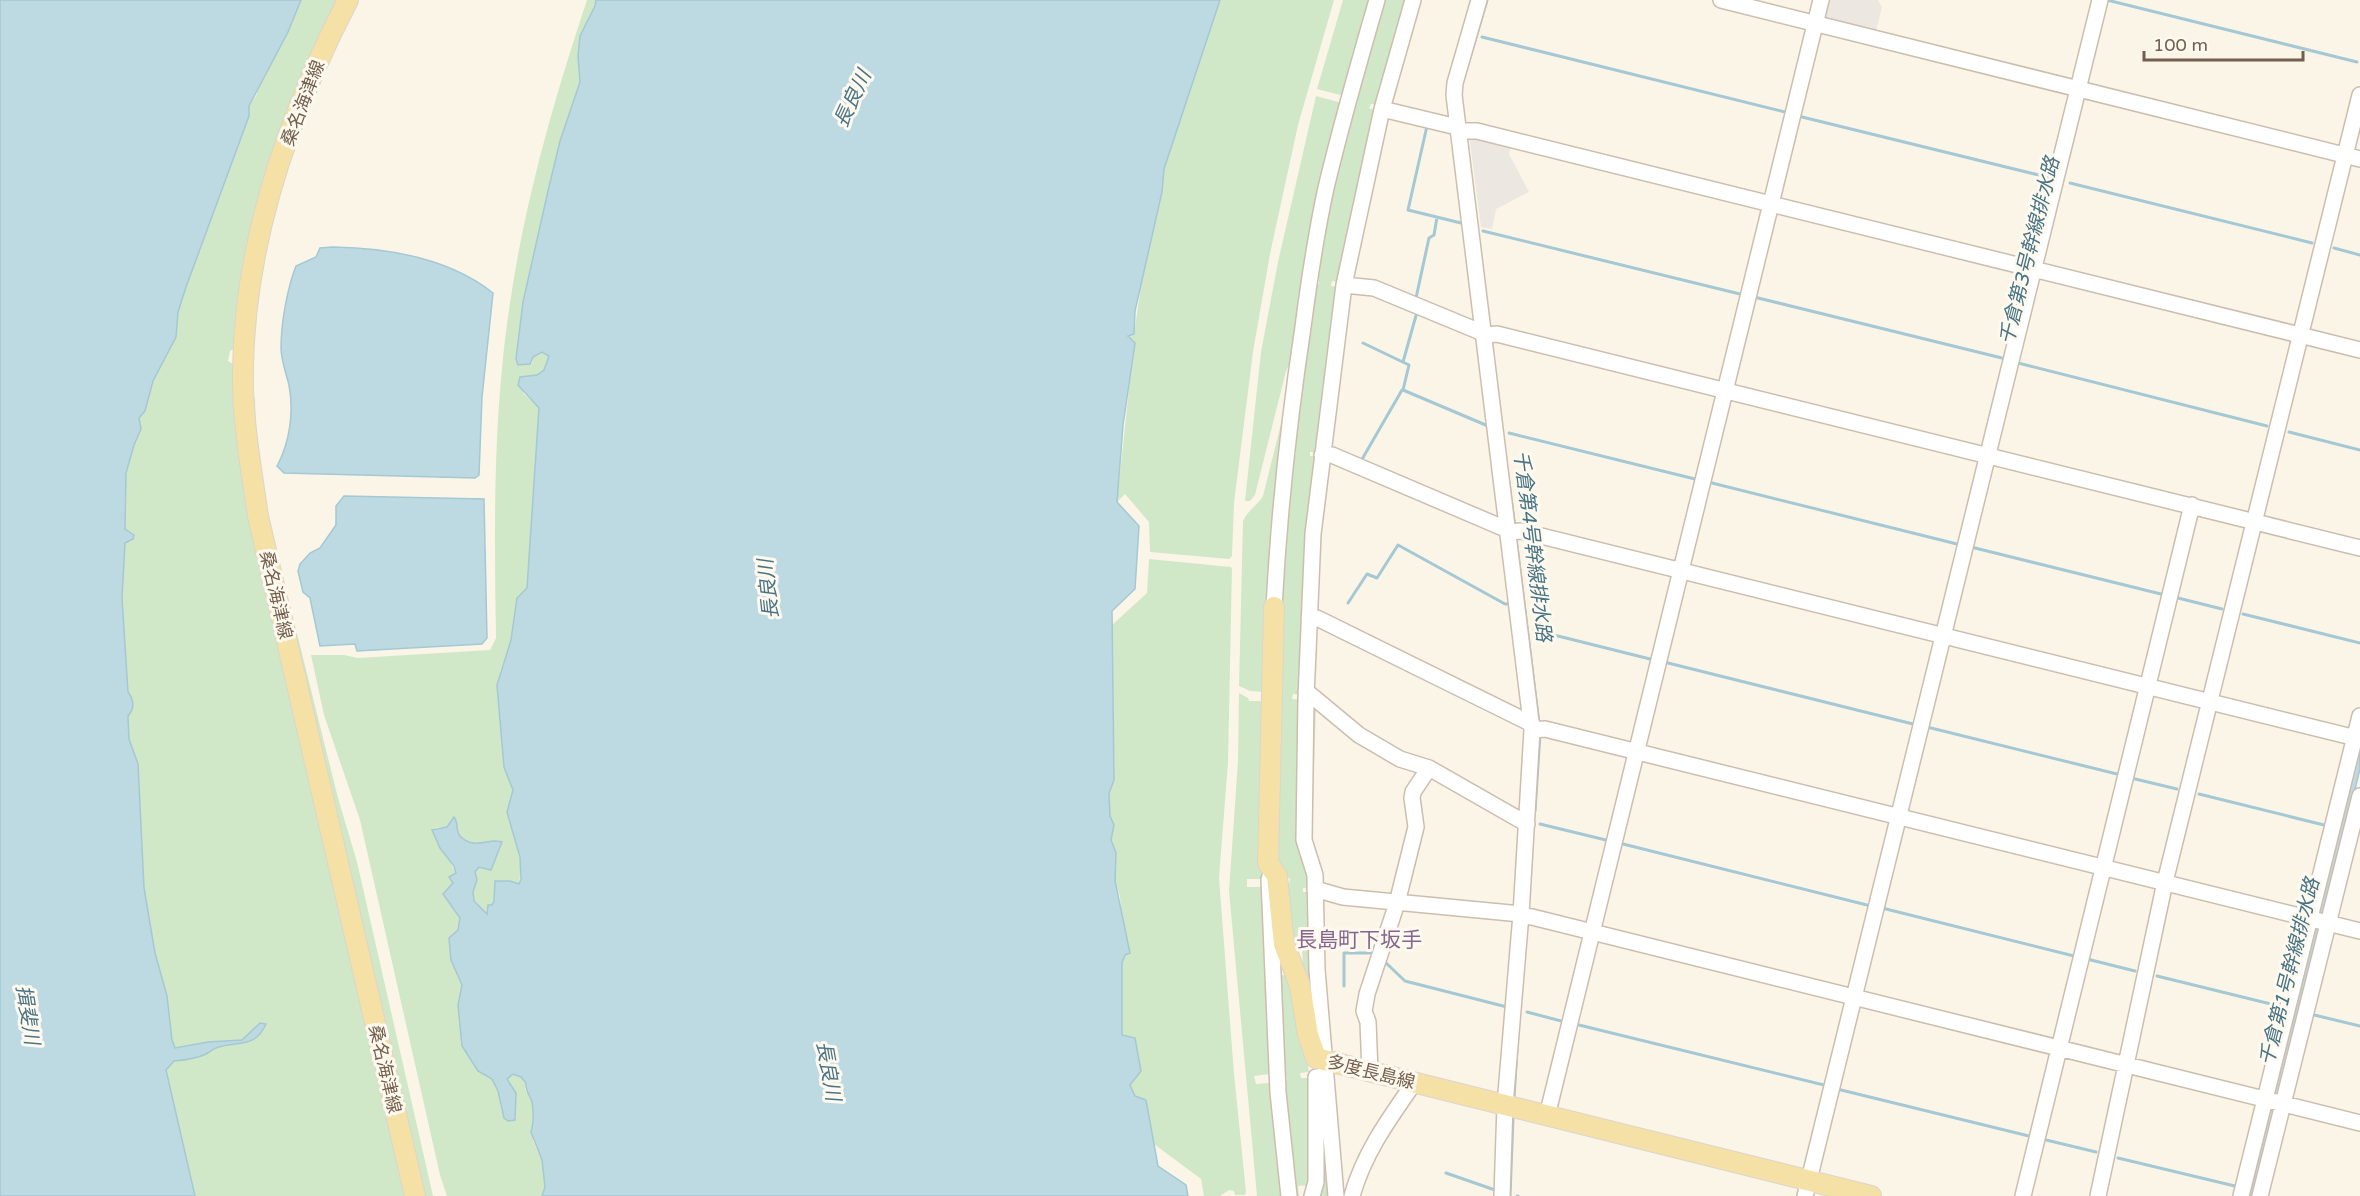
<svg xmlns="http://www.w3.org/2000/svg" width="2360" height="1196" viewBox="0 0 2360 1196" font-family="'Varela Round','Noto Sans JP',sans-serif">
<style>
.industrial{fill:#ece7e1}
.green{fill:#d0e8c7}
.water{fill:#bddae3;stroke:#a4c8d4;stroke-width:1.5}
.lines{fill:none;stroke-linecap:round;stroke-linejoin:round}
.stream{stroke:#a4c8d4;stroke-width:3}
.minor-casing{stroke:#ccbeae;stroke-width:18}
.major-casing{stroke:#dbd5d1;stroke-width:22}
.minor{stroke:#fff;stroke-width:15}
.major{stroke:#f5e0a5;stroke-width:20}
.labels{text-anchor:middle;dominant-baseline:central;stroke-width:6;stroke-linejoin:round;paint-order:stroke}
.street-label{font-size:18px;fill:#735f4d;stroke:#fef9ee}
.water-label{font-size:20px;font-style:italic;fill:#487485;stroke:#fef9ee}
.quarter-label{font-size:21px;fill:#86658f;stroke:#fef9ee}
</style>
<rect width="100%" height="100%" fill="#fbf5e7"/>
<path class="industrial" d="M1824,0H1878L1882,7L1875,35L1828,22L1821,11Z
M1469,134L1511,144L1509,154L1529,192L1496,209L1492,229L1481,227Z"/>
<path class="green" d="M288,0H343L315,58L237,347L230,351L228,361L237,366L408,1196H195L168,1086L166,1070L175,1048L172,1040L167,996L155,953L144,888L138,764L129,739L128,715L131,696L128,692L122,598L125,543L133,539L125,529L126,473L134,445L140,429L139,418L145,411L153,381L176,337L178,312L186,287L249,116V106L256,96Z
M587,0H596L595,6L583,30L578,56L580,82L560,141L548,191L523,302L516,359L526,363H532L533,357L542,352L549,356L544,370L537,375L523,393L539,408L527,588L517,598L511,640L500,672L504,767L513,790L510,821L521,864L519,885L510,881H495L494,901L488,915L474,902L473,892L477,880L475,872L479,867L491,869L500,849L499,840C482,844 456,848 457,822L447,827L435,828L440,848L447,855L456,873L453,883L445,898L460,918L458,930L449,938L451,960L462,985L458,1005L487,1075C501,1085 498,1104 504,1117L508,1121L516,1115V1094L507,1079L512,1074L521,1077L526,1083L525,1089L532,1101L535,1120L533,1141L542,1160L545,1187L542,1196H447L440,1175L360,820L324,715L311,655H344L358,658L490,650L496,638C494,526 493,414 510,303C525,200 554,99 587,0Z
M1220,0H1334L1298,125L1270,254L1253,352L1234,503L1232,556L1229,559L1150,552L1149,522L1125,494L1117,502L1134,341L1128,336L1134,334L1142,279L1162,192L1164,169Z
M1343,0H1371L1344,96L1317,89Z
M1383,0H1409L1379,106L1371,104L1369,108L1378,111L1340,282L1332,281L1331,286L1339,287L1318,452H1310V456H1318L1303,695L1293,694L1292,699L1302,700L1313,887L1303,888V892H1313L1319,1051L1303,974L1302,945L1291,944L1286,885H1289L1290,878H1285L1277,856L1278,606L1292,456L1296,455V450H1293L1315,284H1319V279L1316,278L1332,191L1353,104L1356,105L1358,100L1354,99Z
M1316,96L1342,103L1291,361L1286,371L1255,495L1250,501H1245L1261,352L1278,262Z
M249,383L255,399L256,433L268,517L338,798L357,862L433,1196H420L268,530Z
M1289,392L1265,692L1250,691L1239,686L1243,521C1247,511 1258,505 1263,496Z
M1149,559L1231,567L1232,569L1228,762L1219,878L1234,1074L1246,1192L1245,1195H1235L1234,1191L1229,1190L1220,1196H1204L1201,1179L1154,1144L1146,1100L1135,1096L1130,1085L1134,1078L1139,1075L1126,1037L1122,1035V963L1125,955L1120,897L1115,881L1116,853L1111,840L1114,825L1110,816L1109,793L1114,780L1112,625L1147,593Z
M1239,693L1248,698L1249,701H1265L1262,879H1247V887H1262L1270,1074L1254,1076L1256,1084L1270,1083L1283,1196H1257L1229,891L1238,761Z
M1310,704H1316L1312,840L1321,871L1307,842Z
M1275,886L1281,975L1294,976L1309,1072L1300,1073L1301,1078H1310L1311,1185L1298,1186L1299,1196H1294L1282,1081L1287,1080L1286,1074H1282Z
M1322,1098L1332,1196H1321Z"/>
<path class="water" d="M0,0H301L288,32L249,106V116L186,287L178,312L176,337L153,381L145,411L139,418L141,429L134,445L126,473L125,529L134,535L133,539L125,543L122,598L128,692C134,700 135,708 128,716L129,739L138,764L144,888L155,953L167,996L172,1040L175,1048L208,1042L242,1040L260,1023L266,1024C255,1048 240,1041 219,1047C214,1048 210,1052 206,1054C196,1059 185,1060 174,1061L166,1070L195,1196H0Z
M596,0H1220L1164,169L1162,192L1135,311L1134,334L1128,336L1135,343L1123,425L1117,502L1139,526L1135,589L1112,611L1114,780L1109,793L1110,816L1114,825L1111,840L1116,853L1115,881L1130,953L1125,955L1122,963V1035L1135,1038L1141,1071L1130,1085L1135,1096L1146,1100L1158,1166L1186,1185L1188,1196H542L545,1187L542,1160L531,1132C534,1122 534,1113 532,1102C530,1095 525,1091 526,1083L521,1077L513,1074L507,1079L516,1093L515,1120L508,1121L504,1118L498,1091L492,1079L478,1071L462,1046L458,1005L462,985L451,960L449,938L458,930L460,918L443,894L453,883L449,877L456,873L454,866L440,848L432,830L447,827L454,817C459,823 455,830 460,836C474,851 490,837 502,842L491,870L479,867L475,872L477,880L473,892L474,901L487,914L488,905H492L494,901L495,881H510L519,884L521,879L520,857L507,812L513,790L504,767L497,685L511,640L517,598L527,588L539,408L518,385L520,377L537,375L544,370L549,356L542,352L533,357L530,364L518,365L516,359L523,302L548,191L560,141L580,82L578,56L580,36L595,6Z
M333,247C388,248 449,258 493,293L482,397L479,475L475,478L284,473L277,466C290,442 294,412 289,385C286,373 281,360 281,348C281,324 287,289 296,266L316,257L320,248Z
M344,496L484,499L487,638L482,644L357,651L355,644L320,646L310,598L303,592L298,571L300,564L310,553L320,548L336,525V506Z
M2360,734V769L2254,1196H2245Z"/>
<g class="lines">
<path class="stream" d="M2107,0L2357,62
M1482,37L1789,113
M1468,64L1487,0
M1798,116L2051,178
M1427,126L1408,210L1461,223
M2070,183L2312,243
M1483,231L1744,295
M2334,248L2360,255
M1754,297L2006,359
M1416,298L1429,238L1434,235L1437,217
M1363,343L1409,365L1403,390L1488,426
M1403,362L1417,312
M2018,363L2267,426
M2289,432L2360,450
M1509,433L1699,480
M1361,461L1402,390
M1507,469L1515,528
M1708,482L1961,545
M1516,538L1539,724
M1971,547L2165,595
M2174,597L2222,609
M1348,603L1367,574L1377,578L1398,545L1505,604H1510
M2243,614L2360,643
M1534,630L1654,660
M1664,662L1917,725
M1927,727L2121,775
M2131,778L2177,789
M2199,794L2328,826
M1535,811L1540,734
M1540,824L1610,841
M1619,843L1871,906
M1882,908L2078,957
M2087,959L2135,971
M1384,961L1405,981L1507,1007
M2157,976L2283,1007
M1344,986V953H1377
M1527,1012L1565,1022
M2310,1014L2360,1026
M1575,1024L1828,1086
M1837,1089L2033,1137
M1514,1098L1518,1033
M2042,1139L2096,1152
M2118,1158L2239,1187
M1446,1173L1495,1190
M1510,1196L1513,1118
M1517,1196H1518"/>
<defs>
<path id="minor" d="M1479,0L1455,83L1454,95L1532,730L1521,914L1505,1105L1502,1196
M1721,0L2360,159
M1382,109L1457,127
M1458,131H1477L2360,350
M1344,285L1374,288L1483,333
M1484,335L1497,334L2360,548
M1322,455H1332L1508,530
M1509,532L1521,531L2360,739
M1274,607C1279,513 1289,420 1303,327C1309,281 1316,234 1326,188C1341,125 1359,62 1377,0
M1309,618H1317L1532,724
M1306,691L1359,735L1400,759L1429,768L1527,824
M1532,730L1545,729L2360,931
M1269,879L1278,1092L1289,1196
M1315,889L1343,897L1521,914
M1521,916L1532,917L2360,1123
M1370,1072L1368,1022L1364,1011L1367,994L1397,903L1416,827L1412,798L1413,792L1429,768
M1547,1116L1821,0
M1312,1196L1316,1182V1077
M1336,1196L1317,970L1315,875L1304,840L1306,698L1313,534L1344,285L1382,109L1413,0
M1352,1196C1364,1153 1389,1119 1414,1083
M1805,1196L2100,0
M2023,1196L2192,505
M2098,1196L2165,882L2360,95
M2241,1196L2360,716
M2260,1196L2360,796"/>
<path id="major" d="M348,0C289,114 244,241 243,371C242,419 251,468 258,516L415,1196
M1274,607L1268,863L1277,876L1284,944L1300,986L1308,1035L1316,1058L1871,1196"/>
</defs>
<use href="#minor" class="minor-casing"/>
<use href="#major" class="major-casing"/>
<use href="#minor" class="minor"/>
<use href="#major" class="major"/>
</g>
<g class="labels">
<g class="street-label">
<text transform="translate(303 103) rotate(-69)">桑名海津線</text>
<text transform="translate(276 595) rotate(77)">桑名海津線</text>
<text transform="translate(385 1069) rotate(77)">桑名海津線</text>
<text transform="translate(1371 1072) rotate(14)">多度長島線</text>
</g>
<g class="water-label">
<text transform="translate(853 99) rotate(-65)">長良川</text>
<text transform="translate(2030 251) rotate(-76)">千倉第3号幹線排水路</text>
<text transform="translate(1532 546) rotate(83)">千倉第4号幹線排水路</text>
<text transform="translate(769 589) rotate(-96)">長良川</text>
<text transform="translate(2290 972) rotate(-76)">千倉第1号幹線排水路</text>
<text transform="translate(27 1015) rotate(81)">揖斐川</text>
<text transform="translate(828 1071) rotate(80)">長良川</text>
</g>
<g class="quarter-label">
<text x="1359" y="940">長島町下坂手</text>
</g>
</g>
<path d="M2144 51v9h159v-9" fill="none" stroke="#735f4d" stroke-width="3"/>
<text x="2153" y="51" font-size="18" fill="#735f4d" stroke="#fef9ee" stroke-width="4.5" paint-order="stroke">100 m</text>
</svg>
